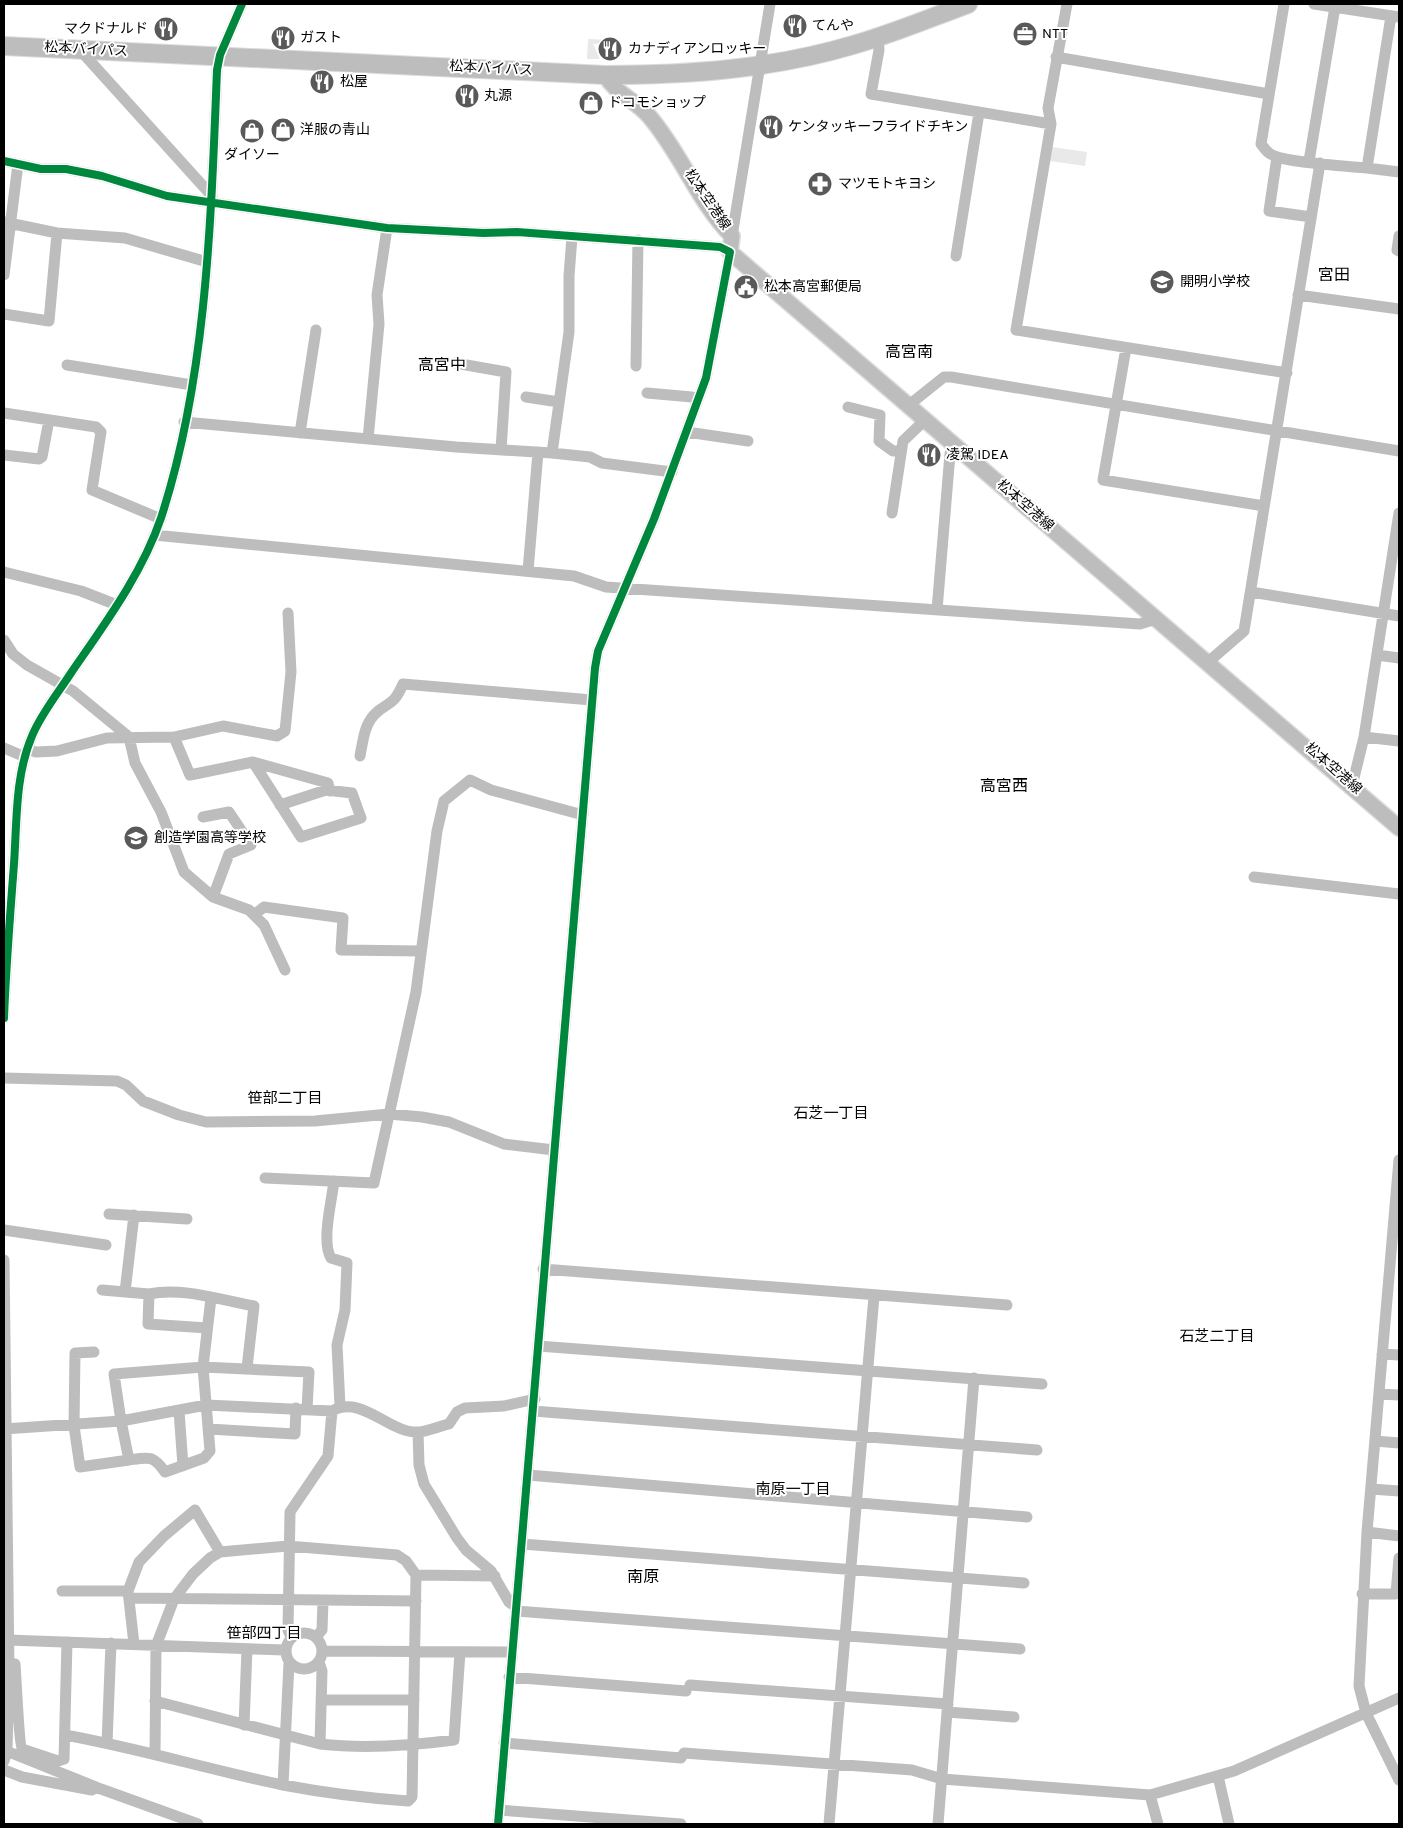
<svg xmlns="http://www.w3.org/2000/svg" width="1403" height="1828" viewBox="0 0 1403 1828" font-family="Overpass,'Noto Sans JP',sans-serif">
<style>
.green{fill:#e9e9e9}
.lines{fill:none;stroke-linecap:round;stroke-linejoin:round}
.major-casing{stroke:#dbdbdb;stroke-width:18}
.highway-casing{stroke:#dbdbdb;stroke-width:20}
.minor{stroke:#bdbdbd;stroke-width:11}
.major{stroke:#bdbdbd;stroke-width:15}
.highway{stroke:#bdbdbd;stroke-width:18}
.cycleway-casing{stroke:#fff;stroke-width:11}
.cycleway{stroke:#00873e;stroke-width:8}
.labels{text-anchor:middle;dominant-baseline:central;stroke-width:4;stroke-linejoin:round;paint-order:stroke}
.poi-label{font-size:14px;fill:#000;stroke:#fff;text-anchor:start}
.street-label{font-size:14px;fill:#000;stroke:#fff}
.neighbourhood-label{font-size:15px;fill:#000;stroke:#fff}
.quarter-label{font-size:16px;fill:#000;stroke:#fff}
</style>
<rect width="100%" height="100%" fill="#fff"/>
<path class="green" d="M588,39L608,40V43L593,44L600,59H587Z
M1052,147L1087,152L1085,166L1050,161Z"/>
<g class="lines">
<defs>
<path id="major" d="M605,75C617,95 634,99 649,116C681,153 698,202 732,236L730,252L1399,828"/>
<path id="highway" d="M4,46L605,75C689,75 772,69 853,45C892,34 930,18 968,4"/>
</defs>
<use href="#major" class="major-casing"/>
<use href="#highway" class="highway-casing"/>
<path class="minor" d="M1067,4L1048,108L1051,124L1016,330L1287,373
M1284,4L1261,144C1263,146 1266,151 1269,153C1281,163 1348,166 1367,168L1391,16
M1314,4L1399,17
M878,38L879,50L871,94L1051,124
M80,50L212,196
M1056,57L1269,94
M1277,157L1269,211L1311,217
M4,161L41,169H66L102,176L167,196L387,228L483,233L517,232L720,247L730,252L706,378L654,519L598,651L595,668L498,1824
M1309,161L1335,7
M1367,168L1399,172
M4,222L57,233L125,238L207,262
M732,236L770,4
M1399,236L1397,250L1399,251
M956,256L979,113
M4,275L18,164
M1298,295L1399,309
M4,314L49,321L57,233
M1126,348L1103,480L1264,506
M455,363L506,372L501,450
M67,365L192,385
M636,366L638,240
M647,393L692,397
M526,397L559,402
M909,405L944,377H951L1399,451
M848,407L880,415L879,441L893,451H901
M4,413L96,427L101,432L92,490L161,519
M184,422L456,447L552,453L590,457L602,463L672,472
M687,432L748,441
M300,433L316,330
M368,439L379,324L377,295L387,228
M552,453L569,332V276L572,237
M4,455L39,459L42,457L49,420
M892,513L903,441L926,419
M154,535L574,576L606,587L1140,624L1156,619
M528,571L538,452
M4,572L81,591L117,605
M1251,592L1399,616
M937,610L950,454L953,444
M4,640L13,654L27,665L73,691L129,737L135,763L161,812L184,872L213,897L249,910L264,925L285,970
M1377,655L1399,658
M1207,663L1244,631L1320,163
M174,737L190,775L253,762L301,837L361,818L352,793L326,790L280,805
M1364,737L1399,741
M4,748L25,757
M27,749L36,752L57,751L107,738L174,737L223,726L277,736L285,731L291,672L288,613
M360,756C363,741 364,726 374,715C388,700 392,709 403,684L592,700
M253,762L328,783L330,791
M1352,786L1364,737L1399,513
M203,817L229,812L251,845L229,854L213,897
M1254,877L1399,894
M254,915L264,907L343,918L341,950L421,951
M4,1018C6,966 10,915 14,864C17,821 15,776 32,736C41,714 58,693 71,673C104,625 142,574 161,518C207,377 211,218 217,70L220,55L242,4
M4,1078L117,1081L126,1085L143,1101L179,1115L206,1122L315,1121L389,1114L422,1117L449,1122L504,1144L554,1150
M1399,1160L1367,1532L1359,1686L1366,1713L1399,1780
M265,1178L374,1183L416,992L437,831L444,801L470,780L491,790L583,815
M334,1181C332,1200 321,1242 331,1258L347,1263L345,1310L337,1345L340,1406
M109,1214L187,1219
M4,1230L106,1245
M4,1260L9,1670L7,1751L4,1761
M543,1269L1007,1305
M102,1290L149,1294L148,1324L207,1328
M125,1292L134,1215
M149,1294C183,1287 220,1300 254,1306L247,1368
M538,1346L1042,1384
M1382,1354L1399,1355
M1379,1394L1399,1395
M307,1409L309,1372L203,1367L114,1374L121,1421L206,1405L332,1411
M179,1411L183,1466
M533,1411L1037,1450
M4,1429L121,1421L129,1460L80,1467L74,1426L75,1353L94,1352
M208,1429L295,1434L296,1408
M418,1432L419,1465L424,1484L457,1538L466,1550L491,1571L509,1602L516,1607
M1375,1441L1399,1443
M129,1460C149,1457 153,1455 165,1472L204,1458L210,1451L203,1367L211,1298
M528,1475L1027,1517
M1371,1489L1399,1491
M1367,1532L1399,1536
M522,1544L1024,1583
M416,1575L495,1576
M62,1591H128L139,1562L164,1536L195,1510L220,1552
M128,1591L134,1644
M1362,1594H1396L1399,1558
M129,1598L416,1601
M516,1611L1020,1649
M286 1651a18 18 0 1 1 36 0a18 18 0 1 1-36 0Z
M291,1637L288,1630L290,1512L328,1456L332,1411C362,1394 389,1434 419,1432C428,1431 440,1426 449,1424L457,1412L465,1408L504,1406L535,1399
M316,1637L322,1630L323,1601
M8,1640L285,1650
M322,1651L511,1652
M319,1662L322,1671L320,1744
M15,1664C16,1676 19,1745 22,1749L58,1761L64,1759L67,1642
M509,1677L686,1691
M690,1685L948,1704
M321,1700H414
M155,1701L320,1744C364,1749 409,1746 454,1740L460,1652
M947,1712L1014,1717
M244,1725L247,1649
M65,1735C138,1748 210,1770 283,1785C325,1793 366,1798 408,1801L412,1797L416,1575L406,1561L397,1555L288,1546L220,1552L210,1558L193,1574L174,1599L156,1646L155,1754
M107,1743L111,1643
M504,1743L681,1758L684,1753L912,1770L942,1779L1150,1795L1234,1771L1399,1698
M4,1750L101,1789L198,1824
M4,1770L22,1777L92,1790
M1218,1776L1229,1824
M283,1785L289,1663
M1150,1795L1158,1824
M499,1810L681,1824
M829,1824L874,1296
M938,1824L974,1378"/>
<use href="#major" class="major"/>
<use href="#highway" class="highway"/>
<defs>
<path id="cycleway" d="M4,161L41,169H66L102,176L167,196L387,228L483,233L517,232L720,247L730,252L706,378L654,519L598,651L595,668L498,1824
M4,1018C6,966 10,915 14,864C17,821 15,776 32,736C41,714 58,693 71,673C104,625 142,574 161,518C207,377 211,218 217,70L220,55L242,4"/>
</defs>
<use href="#cycleway" class="cycleway-casing"/>
<use href="#cycleway" class="cycleway"/>
</g>
<defs>
<symbol id="restaurant-disc" viewBox="-11 -11 22 22"><circle r="9.5" fill="#595959" stroke="#fff"/><path d="M-5-6h1v4h1v-4h1v4h1v-4h1v5L-1.5 .5V6h-2V.5L-5-1ZM5-6V6H3V1.5H1.5Q1.5-4 5-6Z" fill="#fff"/></symbol>
<symbol id="office-disc" viewBox="-11 -11 22 22"><circle r="9.5" fill="#595959" stroke="#fff"/><path d="M-6-3h4V-5.5h4V-3h4V5H-6ZM-1-4.5V-3h2v-1.5ZM-6 0V1H6V0Z" fill="#fff"/></symbol>
<symbol id="shop-disc" viewBox="-11 -11 22 22"><circle r="9.5" fill="#595959" stroke="#fff"/><path d="M-5-2.5h2.3a2.7 3.5 0 0 1 5.4 0H5L5.5 6h-11ZM-1.5-2.5h3a1.5 2.3 0 0 0-3 0Z" fill="#fff"/></symbol>
<symbol id="pharmacy-disc" viewBox="-11 -11 22 22"><circle r="9.5" fill="#595959" stroke="#fff"/><path d="M-2-6h4v4h4v4h-4v4h-4v-4h-4v-4h4Z" fill="#fff"/></symbol>
<symbol id="school-disc" viewBox="-11 -11 22 22"><circle r="9.5" fill="#595959" stroke="#fff"/><path d="M0-5L7-2L0 1L-7-2ZM-4 1L0 2.5L4 1V4Q0 6-4 4Z" fill="#fff"/></symbol>
<symbol id="civic-disc" viewBox="-11 -11 22 22"><circle r="9.5" fill="#595959" stroke="#fff"/><path d="M-.6-6.5H3V-4.5H.6V-3L4-1V1h2V6H-6V1h2V-1L-.6-3ZM-1.2 2.5V6h2.4V2.5Z" fill="#fff"/></symbol>
</defs>
<g fill-rule="evenodd">
<use href="#restaurant-disc" x="781" y="12" width="28" height="28"/>
<use href="#restaurant-disc" x="152" y="15" width="28" height="28"/>
<use href="#office-disc" x="1011" y="20" width="28" height="28"/>
<use href="#restaurant-disc" x="269" y="24" width="28" height="28"/>
<use href="#restaurant-disc" x="596" y="35" width="28" height="28"/>
<use href="#restaurant-disc" x="308" y="68" width="28" height="28"/>
<use href="#restaurant-disc" x="453" y="82" width="28" height="28"/>
<use href="#shop-disc" x="577" y="89" width="28" height="28"/>
<use href="#restaurant-disc" x="757" y="113" width="28" height="28"/>
<use href="#shop-disc" x="269" y="116" width="28" height="28"/>
<use href="#shop-disc" x="238" y="117" width="28" height="28"/>
<use href="#pharmacy-disc" x="806" y="170" width="28" height="28"/>
<use href="#school-disc" x="1148" y="268" width="28" height="28"/>
<use href="#civic-disc" x="732" y="273" width="28" height="28"/>
<use href="#restaurant-disc" x="915" y="441" width="28" height="28"/>
<use href="#school-disc" x="122" y="824" width="28" height="28"/>
</g>
<g class="labels">
<g class="poi-label">
<text x="812" y="26">てんや</text>
<text x="148" y="29" text-anchor="end">マクドナルド</text>
<text x="1042" y="34">NTT</text>
<text x="300" y="38">ガスト</text>
<text x="628" y="49">カナディアンロッキー</text>
<text x="340" y="82">松屋</text>
<text x="484" y="96">丸源</text>
<text x="608" y="103">ドコモショップ</text>
<text x="788" y="127">ケンタッキーフライドチキン</text>
<text x="300" y="130">洋服の青山</text>
<text x="252" y="155" text-anchor="middle">ダイソー</text>
<text x="838" y="184">マツモトキヨシ</text>
<text x="1180" y="282">開明小学校</text>
<text x="764" y="287">松本高宮郵便局</text>
<text x="946" y="455">凌駕 IDEA</text>
<text x="154" y="838">創造学園高等学校</text>
</g>
<g class="street-label">
<text transform="translate(86 50) rotate(3)">松本バイパス</text>
<text transform="translate(491 69) rotate(3)">松本バイパス</text>
<text transform="translate(707 200) rotate(56)">松本空港線</text>
<text transform="translate(1025 506) rotate(41)">松本空港線</text>
<text transform="translate(1333 769) rotate(41)">松本空港線</text>
</g>
<g class="neighbourhood-label">
<text x="285" y="1099">笹部二丁目</text>
<text x="831" y="1114">石芝一丁目</text>
<text x="1217" y="1337">石芝二丁目</text>
<text x="793" y="1490">南原一丁目</text>
<text x="264" y="1634">笹部四丁目</text>
</g>
<g class="quarter-label">
<text x="1334" y="276">宮田</text>
<text x="909" y="353">高宮南</text>
<text x="442" y="366">高宮中</text>
<text x="1004" y="787">高宮西</text>
<text x="643" y="1578">南原</text>
</g>
</g>
<rect width="1403" height="1828" fill="none" stroke="#000000" stroke-width="10"/>
</svg>
